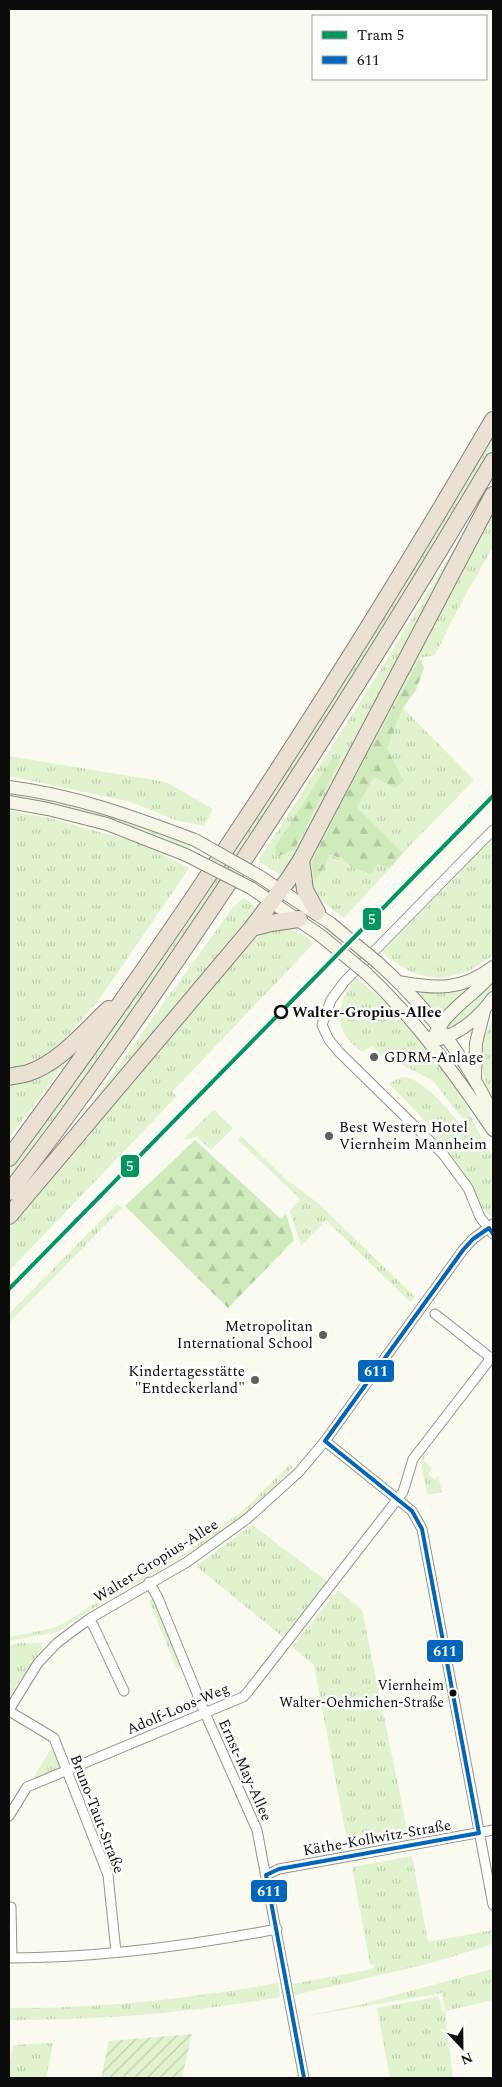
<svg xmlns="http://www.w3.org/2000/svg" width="502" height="2087" viewBox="0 0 502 2087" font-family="Spectral,serif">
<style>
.grass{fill:url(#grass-tufts)}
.forest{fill:url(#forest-firs)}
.garden{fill:url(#garden-furrows)}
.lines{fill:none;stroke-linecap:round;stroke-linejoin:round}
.street-casing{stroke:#94938f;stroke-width:11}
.secondary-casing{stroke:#8a8a85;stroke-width:14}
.highway-casing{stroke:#81807c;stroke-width:18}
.street{stroke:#fefefd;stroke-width:9}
.secondary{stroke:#f5f5e8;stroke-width:12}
.highway{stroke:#ebe1d3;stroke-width:16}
.secondary-bridge-casing{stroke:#8a8a85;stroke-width:14;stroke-linecap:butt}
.secondary-bridge{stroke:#f5f5e8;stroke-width:12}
.bus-1-casing{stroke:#fff;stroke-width:8}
.bus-1{stroke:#0065bd;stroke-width:4}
.tram-1-casing{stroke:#fff;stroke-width:8}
.tram-1{stroke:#00975f;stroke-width:4}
.stop-dot{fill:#fff;stroke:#0c0c0c;stroke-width:2.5}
.poi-dot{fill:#605f5c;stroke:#fff;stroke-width:2}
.bus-dot{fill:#0c0c0c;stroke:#fff;stroke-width:2}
.labels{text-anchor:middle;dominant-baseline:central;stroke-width:5;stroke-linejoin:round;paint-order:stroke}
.bus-label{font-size:14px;fill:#0c0c0c;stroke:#fff;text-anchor:end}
.stop-label{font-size:15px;font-weight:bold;fill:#0c0c0c;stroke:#fff;text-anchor:start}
.poi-label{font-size:15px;fill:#0c0c0c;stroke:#fff;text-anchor:start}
.street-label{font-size:15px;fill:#0c0c0c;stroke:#fff}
.line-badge{stroke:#fff;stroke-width:2}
.badge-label{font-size:14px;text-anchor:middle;font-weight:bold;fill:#fff}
</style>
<defs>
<pattern id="grass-tufts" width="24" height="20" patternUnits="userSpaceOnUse" patternTransform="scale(1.25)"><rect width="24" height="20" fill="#e0f2ce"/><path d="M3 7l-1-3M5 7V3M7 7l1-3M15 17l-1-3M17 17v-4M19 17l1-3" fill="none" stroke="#bfceb0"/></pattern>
<pattern id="forest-firs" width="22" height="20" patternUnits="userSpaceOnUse" patternTransform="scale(1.25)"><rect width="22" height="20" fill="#cfebbc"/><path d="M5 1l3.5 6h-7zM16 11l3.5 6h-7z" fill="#b1c8a0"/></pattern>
<pattern id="garden-furrows" width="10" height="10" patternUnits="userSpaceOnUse" patternTransform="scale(1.25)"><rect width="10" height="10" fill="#e0f2ce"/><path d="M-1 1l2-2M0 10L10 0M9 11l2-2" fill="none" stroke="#bfceb0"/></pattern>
</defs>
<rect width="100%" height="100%" fill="#fbfaf0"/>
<path class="grass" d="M493,435V445C383,629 269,812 148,990C103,1054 56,1116 9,1178V1170C184,935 346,689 493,435Z
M487,494L315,820L283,875H280L259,862L260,858L375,679Z
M493,510V547L461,603L435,655L420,658L377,739L322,872L328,855L343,859L353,868L377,864L390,868L344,918C318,901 314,892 307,862Z
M403,708L474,780L403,853L357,807L374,777Z
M9,756L166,782L213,809L204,826L176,820L131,802L9,776Z
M9,795C61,802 113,815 162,835C172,839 183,842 191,847L189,849L117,821L9,797Z
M9,811L49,818L143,844L189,868L101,997L63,1041L44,1057L22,1068L9,1070Z
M493,838V955C454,986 418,985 382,952Z
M244,898L254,905L255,910L239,933L252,941C277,925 291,923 314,943L172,1092L177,1096L9,1271V1229L111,1107L96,1097L233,907Z
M357,978L384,1001L432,1054L460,1091L474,1124L493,1157V1217C479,1210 474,1188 466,1176C443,1140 419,1113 389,1084C394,1081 398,1078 403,1077C422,1077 449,1111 460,1124L466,1123L433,1081L409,1068L385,1059L372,1046L362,1052C356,1047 349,1041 345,1035C333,1016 343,993 357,978Z
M476,983L440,1017L416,990Z
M493,985V991C485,1001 461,1028 449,1029L446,1026Z
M493,1018V1100C479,1071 478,1046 493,1018Z
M78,1046L9,1138V1082Z
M215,1111L233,1128L211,1150L197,1137L183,1140L211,1112Z
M241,1136L286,1179L319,1204L415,1297L410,1302L326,1220L301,1246L290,1211L300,1199L238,1140Z
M117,1204L122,1208L9,1323V1314Z
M426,1453L424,1461L432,1468L428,1474L435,1480L438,1476L442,1492L427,1495L421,1460Z
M290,1464L293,1467L267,1495L247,1512L217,1535L187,1554L97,1606L57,1632L9,1641V1637L50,1629L64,1623L105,1597L186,1553L244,1510Z
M252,1525L327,1581L283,1637L196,1566Z
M338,1590L362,1610L408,1834L348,1846L314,1665L292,1647Z
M153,1599L181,1667L177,1669L149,1601Z
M21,1643H42V1648L9,1697V1645Z
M52,1747L61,1769L32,1780Z
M412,1856L428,1942L493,1930V1944L431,1963L295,1995L293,1984L373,1969L375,1964L370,1965L352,1867Z
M493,1969V2000L445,2011L453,2078H390L377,2008L437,1997L440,2000L442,2011H445L442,1993L301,2017L358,2005Z
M278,1983L280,1997C190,2013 100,2020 9,2020V2008C99,2009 188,1999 278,1983Z
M53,2043L46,2078H9V2066L13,2045Z"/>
<path class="forest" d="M420,658L424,668L416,690L403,708L387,748L404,781L395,788L374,777L357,807L403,853L390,868L377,864L371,874L353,868L342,858L329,855L325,866L314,881L312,862L345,796Z
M336,758L339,762L294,850L276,857L275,847L332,759Z
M195,1140L281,1219L286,1214L294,1240L228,1308L125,1206Z"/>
<path class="garden" d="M192,2034L182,2078H101L109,2041Z"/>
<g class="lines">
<defs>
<path id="street" d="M493,830L345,981L331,1000L322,1025L329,1040L339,1052L443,1154L468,1188L480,1217L493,1234
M325,1441L412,1511L422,1529L493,1905
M149,1582L158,1598L205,1713L257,1830L304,2078
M89,1619L94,1627L124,1691
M9,1710L38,1663L57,1643L89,1619L187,1562L215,1542L248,1518L299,1472L325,1441L463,1250L473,1239L493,1224
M9,1711L54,1738L108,1875L116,1952
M9,1816L27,1787L243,1697L247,1693L403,1492L413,1459L491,1358L435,1314
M266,1875L279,1869L493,1830
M9,1907H11L12,1958
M9,1958C99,1958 189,1946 277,1929"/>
<path id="secondary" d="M9,787C74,795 134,817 195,840
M9,802L48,809L107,824L186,855
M259,876L330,923
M251,888L320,935
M377,962C425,1005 465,1056 493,1114
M366,973C416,1020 455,1074 493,1130
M398,982C436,989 461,991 493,967
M435,1034C448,1009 476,994 493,973
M440,1039C462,1032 480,1016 493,998
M475,1077L476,1043L484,1011"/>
<path id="highway" d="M301,860L305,890L317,912
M252,928L271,923L299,919
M9,1077C15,1075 22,1075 28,1073C59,1063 85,1031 109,1009
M9,1158C184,922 345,674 493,420
M9,1192C80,1102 145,1007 209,912C308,765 402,614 493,461
M9,1216L252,928L288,880L301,860L493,495"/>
</defs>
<use href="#street" class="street-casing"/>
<use href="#secondary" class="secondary-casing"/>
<use href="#highway" class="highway-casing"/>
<use href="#street" class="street"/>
<use href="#secondary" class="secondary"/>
<use href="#highway" class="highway"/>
<defs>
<path id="secondary-bridge" d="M195,840L259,876
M186,855L251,888
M330,923L377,962
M320,935L366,973"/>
</defs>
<use href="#secondary-bridge" class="secondary-bridge-casing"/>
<use href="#secondary-bridge" class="secondary-bridge"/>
<defs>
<path id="bus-1" d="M304,2078L266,1875L279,1869L479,1833L422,1529L412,1511L325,1441L463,1250L473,1239L489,1228L493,1234"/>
</defs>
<use href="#bus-1" class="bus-1-casing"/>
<use href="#bus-1" class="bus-1"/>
<defs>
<path id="tram-1" d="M9,1289L493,796"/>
</defs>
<use href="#tram-1" class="tram-1-casing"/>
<use href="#tram-1" class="tram-1"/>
</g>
<circle class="stop-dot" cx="281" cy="1012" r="6"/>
<g class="poi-dot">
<circle cx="374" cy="1057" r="5"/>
<circle cx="329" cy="1136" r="5"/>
<circle cx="323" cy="1335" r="5"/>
<circle cx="255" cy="1380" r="5"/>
</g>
<circle class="bus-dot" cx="453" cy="1693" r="4.5"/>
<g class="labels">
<g class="bus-label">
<text x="444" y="1685">Viernheim<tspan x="444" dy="17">Walter-Oehmichen-Straße</tspan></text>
</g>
<g class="stop-label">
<text x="292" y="1012">Walter-Gropius-Allee</text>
</g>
<g class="poi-label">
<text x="384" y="1057">GDRM-Anlage</text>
<text x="339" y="1127">Best Western Hotel<tspan x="339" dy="17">Viernheim Mannheim</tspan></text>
<text x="313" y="1326" text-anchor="end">Metropolitan<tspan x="313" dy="17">International School</tspan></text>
<text x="245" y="1371" text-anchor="end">Kindertagesstätte<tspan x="245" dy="17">"Entdeckerland"</tspan></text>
</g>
<g class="street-label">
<text transform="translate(156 1561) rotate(-32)">Walter-Gropius-Allee</text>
<text transform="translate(178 1709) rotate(-23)">Adolf-Loos-Weg</text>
<text transform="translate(245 1770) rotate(66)">Ernst-May-Allee</text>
<text transform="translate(97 1814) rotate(69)">Bruno-Taut-Straße</text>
<text transform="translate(377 1838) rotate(-10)">Käthe-Kollwitz-Straße</text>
</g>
</g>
<g class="line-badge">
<rect x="362" y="907" width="20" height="24" rx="5" fill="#00975f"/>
<rect x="120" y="1154" width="20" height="24" rx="5" fill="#00975f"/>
<rect x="357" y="1359" width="38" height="24" rx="5" fill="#0065bd"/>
<rect x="426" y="1639" width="38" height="24" rx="5" fill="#0065bd"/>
<rect x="250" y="1879" width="38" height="24" rx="5" fill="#0065bd"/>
</g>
<g class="badge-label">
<text x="372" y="924">5</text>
<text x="130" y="1171">5</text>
<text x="376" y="1376">611</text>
<text x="445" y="1656">611</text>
<text x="269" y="1896">611</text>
</g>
<rect width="502" height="2087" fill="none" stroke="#0c0c0c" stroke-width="20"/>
<rect x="312" y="15" width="175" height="65" fill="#ffffff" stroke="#9e9e9e"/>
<rect x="322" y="31" width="25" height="8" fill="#00975f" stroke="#9e9e9e"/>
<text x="357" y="40" font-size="15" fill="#0c0c0c">Tram 5</text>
<rect x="322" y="56" width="25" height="8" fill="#0065bd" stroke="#9e9e9e"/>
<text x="357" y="65" font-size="15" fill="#0c0c0c">611</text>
<g transform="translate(462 2047) rotate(158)" stroke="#ffffff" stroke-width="4" paint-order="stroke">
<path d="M0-4L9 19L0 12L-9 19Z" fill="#0c0c0c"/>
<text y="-8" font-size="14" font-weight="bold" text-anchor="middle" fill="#0c0c0c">N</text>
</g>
</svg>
